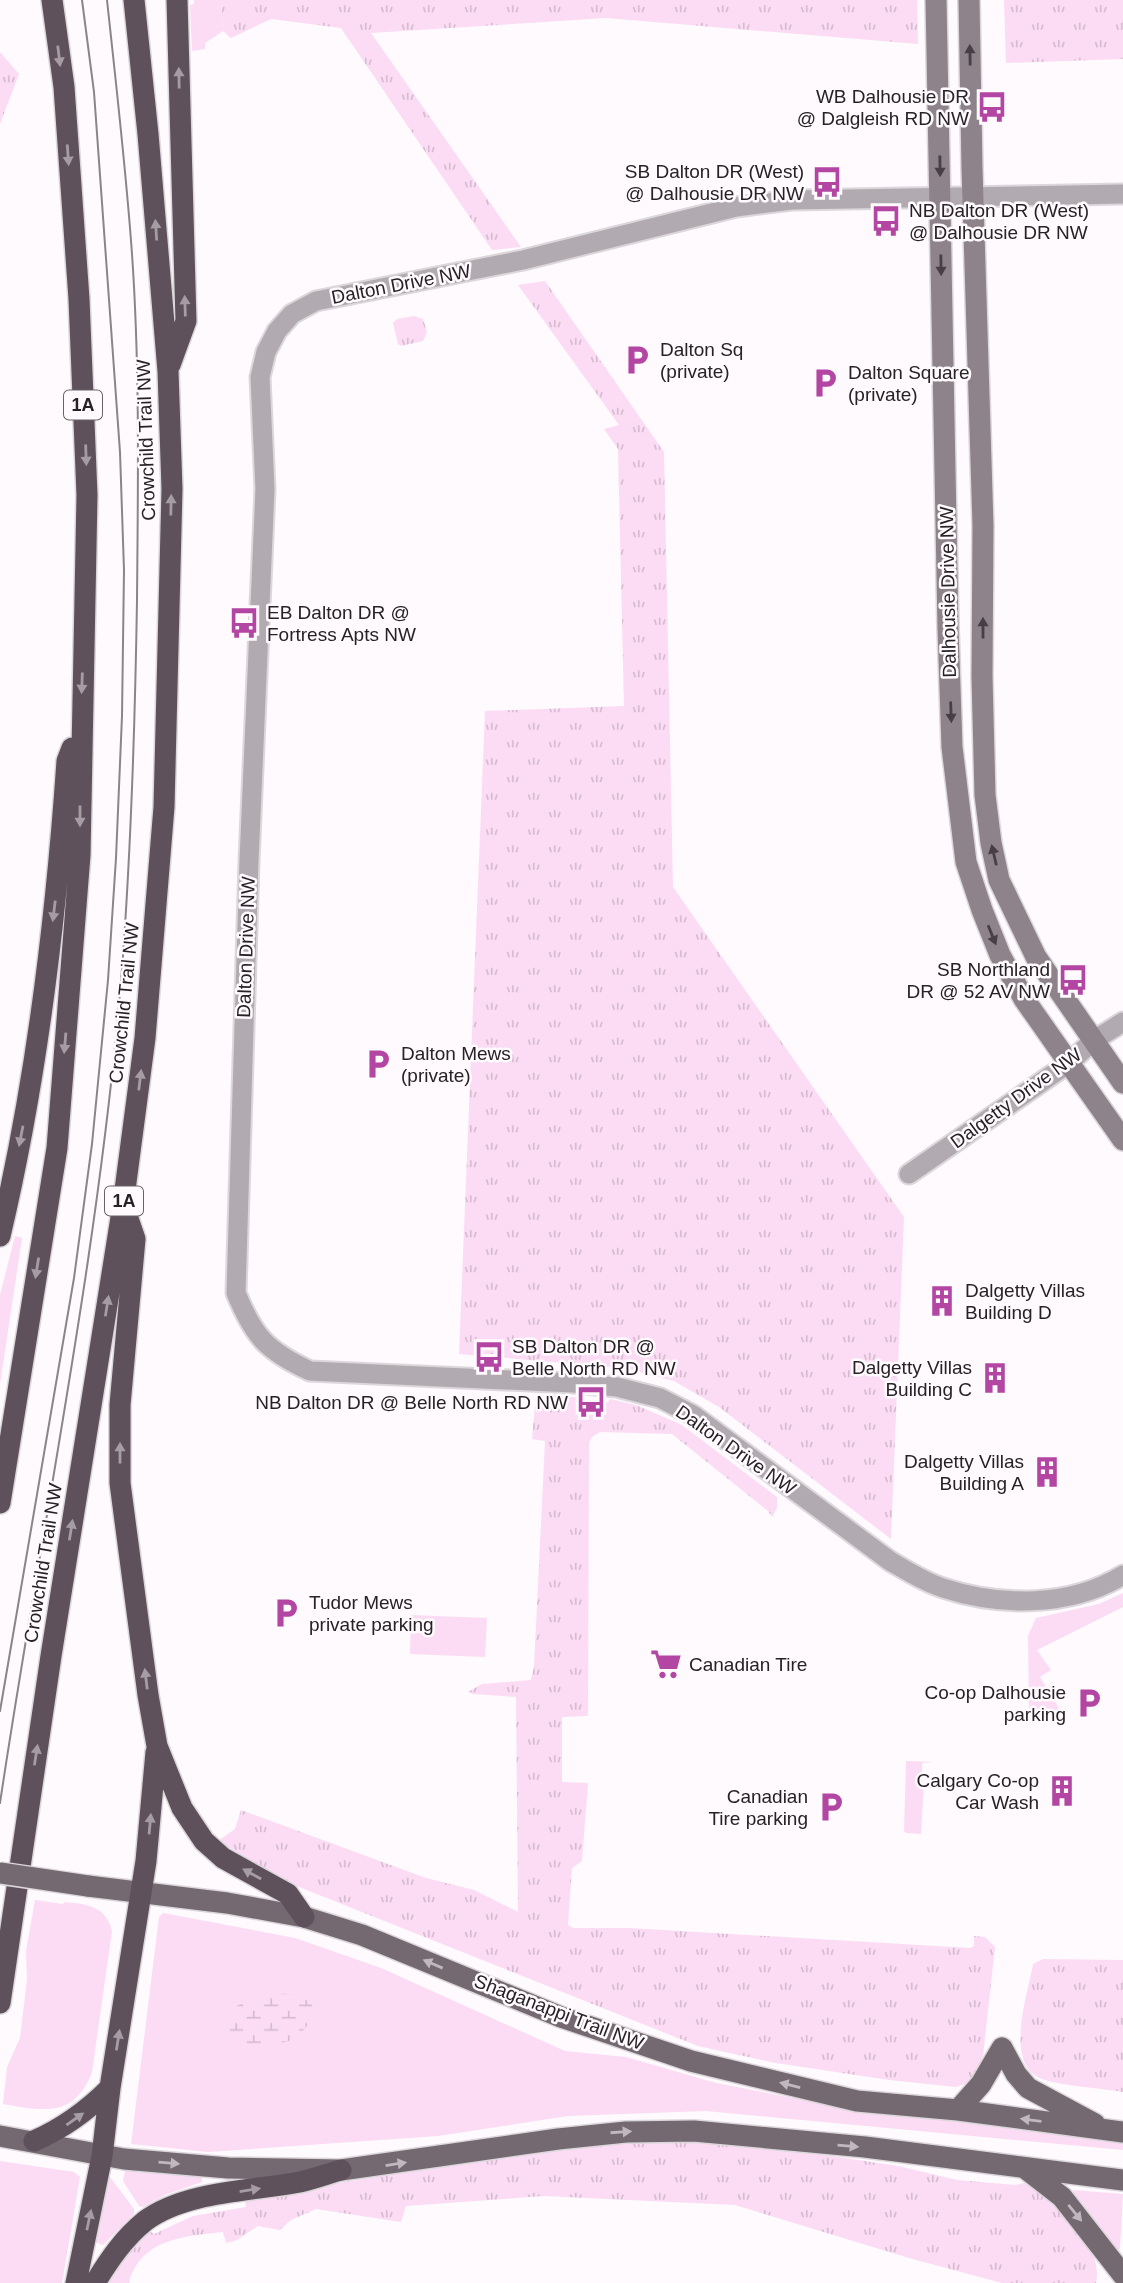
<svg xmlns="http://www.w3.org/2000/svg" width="1123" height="2283" viewBox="0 0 1123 2283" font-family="Arial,sans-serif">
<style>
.grass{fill:#fbdcf4}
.wetland{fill:url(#wetland-marsh)}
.park{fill:url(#park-tufts)}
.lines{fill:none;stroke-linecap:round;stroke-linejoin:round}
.street-casing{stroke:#dcd7db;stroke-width:23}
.secondary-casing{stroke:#dcd7db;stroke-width:24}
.primary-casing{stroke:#dcd7db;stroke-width:24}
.highway-casing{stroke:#dcd7db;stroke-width:24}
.street{stroke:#b1aab0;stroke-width:19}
.secondary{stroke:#8e838b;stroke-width:21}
.primary{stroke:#746871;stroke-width:21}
.highway{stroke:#5e515b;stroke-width:21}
.tram{stroke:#8a8589;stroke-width:2}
.primary-bridge-casing{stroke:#dcd7db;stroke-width:24;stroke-linecap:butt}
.primary-bridge{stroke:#746871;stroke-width:21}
.oneway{fill:#473f44}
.oneway2{fill:#a69da4}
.oneway3{fill:#c0b8be}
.labels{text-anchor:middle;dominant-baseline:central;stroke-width:5;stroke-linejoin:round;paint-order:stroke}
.shield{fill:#fefafd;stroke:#686366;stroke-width:2}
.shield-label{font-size:18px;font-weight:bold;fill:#282226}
.poi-label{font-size:19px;fill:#282226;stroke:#fefafd;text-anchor:end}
.street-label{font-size:19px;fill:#282226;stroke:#fefafd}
</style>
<defs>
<pattern id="wetland-marsh" width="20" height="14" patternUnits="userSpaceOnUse" patternTransform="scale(1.75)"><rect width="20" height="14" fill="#fbdcf4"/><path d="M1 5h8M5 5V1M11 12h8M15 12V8" fill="none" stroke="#d7bcd1"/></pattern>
<pattern id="park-tufts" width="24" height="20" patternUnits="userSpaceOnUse" patternTransform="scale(1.75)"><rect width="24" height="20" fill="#fbdcf4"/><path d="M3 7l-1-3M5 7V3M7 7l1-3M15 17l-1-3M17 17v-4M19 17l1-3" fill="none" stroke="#d7bcd1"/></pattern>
</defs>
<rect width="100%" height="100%" fill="#fefafd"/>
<path class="grass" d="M194,0H221L223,31L205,43V49L192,51L190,5L194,4Z
M15,1236L22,1238L0,1384V1295Z
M1123,1593V1607L1037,1650L1051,1670L1040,1677L1063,1715L1033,1717L1029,1714L1028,1636L1036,1618L1099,1604Z
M411,1615L487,1618L485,1657L410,1654Z
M906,1761L934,1762L922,1763V1782L924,1783L921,1834L906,1833L904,1831Z
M35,1900L63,1904L64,1902C87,1904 106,1906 112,1931L92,2072C75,2118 43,2111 3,2104L7,2067L20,2038L27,1979L26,1951Z
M163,1913L295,1938L381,1968L565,2051L626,2057L716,2083L788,2097L1123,2142V2150L706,2111L568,2116L438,2136L208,2152L131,2144L159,1917Z
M0,2161L74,2172L80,2177L62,2283H0Z
M126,2167L202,2174V2182L167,2194L143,2207L139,2206L123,2181Z
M104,2177H110L134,2209V2214L103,2245L95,2242Z
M1074,2190L1123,2194L1120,2249L1116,2250L1072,2197Z"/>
<path class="wetland" d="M275,1993C292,1994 311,1995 316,2014C309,2023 300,2037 289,2041C279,2044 250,2048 240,2044C230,2040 228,2024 227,2015C239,2001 257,1996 275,1993Z"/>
<path class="park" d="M221,0H917L918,44L606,18L371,33L521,247L492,250L341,28L271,19L231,38L223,31Z
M1004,0H1123V59L1006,63Z
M0,52L19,74L0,124Z
M545,281L664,452L673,887L904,1217L891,1539L719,1407L674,1381L624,1368L459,1354L485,711L624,706L618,449L604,429L619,425L518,285Z
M414,316L423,319L427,332L423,341L401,346L398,344L393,323L397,319Z
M552,1394L608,1402L610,1399L636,1405L682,1425L777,1497V1508L772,1517L768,1511L672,1434L600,1432L592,1437L589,1443L588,1716L562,1717V1782L588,1783L582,1861L572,1868L568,1925L573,1928H629L970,1948L974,1946V1936L985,1937L995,1947L983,2056L974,2076L968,2083L956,2087L889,2080L776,2063L698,2046L289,1883L218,1841L235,1829L241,1810L426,1878L474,1890L518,1912L516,1697L473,1694L468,1692L482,1684L531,1680L534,1667L545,1441L532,1439L535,1405Z
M1043,1959L1123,1960V2092C1100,2088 1063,2086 1042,2079C1003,2065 1028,1994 1033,1964Z
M634,2143H708L805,2152L898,2166L957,2180L1015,2185L1024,2183C1053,2202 1105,2244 1096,2283H1002L909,2258L735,2205L544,2196L406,2206L401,2222L316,2209L291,2220L280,2230L258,2226L237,2240L226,2243L223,2232C185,2236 140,2239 129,2283H104L146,2229L154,2234L193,2216L246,2207L244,2195C374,2182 503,2151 634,2143Z"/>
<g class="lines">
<defs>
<path id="street" d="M1123,194L792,200L736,207L523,260L316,301L292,314L277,331L266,352L260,377L265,489L249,861L236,1293C254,1337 267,1351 310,1371L573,1383L617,1387L660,1398L693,1415L890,1561C907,1571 924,1582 943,1588C1001,1607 1071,1607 1123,1575
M909,1174L1069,1063L1093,1041L1123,1022"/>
<path id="secondary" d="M936,0L948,628L952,747L966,862L982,910L1000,955L1024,999L1123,1140
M969,0L972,168L983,526L982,676L985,795L991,843L999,880L1036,957L1123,1083"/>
<path id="primary" d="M88,1886L227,1903L304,1917L362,1935L561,2017L691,2061L857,2101L958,2110L1123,2132
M1002,2048L1016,2074L1028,2088L1095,2124
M958,2110L981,2084L1002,2048
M0,2136L124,2159L228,2168L341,2170L558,2139L626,2132L694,2131L865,2147L1123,2180
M1026,2169L1062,2197L1123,2275"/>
<path id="highway" d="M170,365L186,321L177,0
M125,1210L135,1239L120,1405V1483L148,1695L157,1746L182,1808L204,1841L223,1858L288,1894L304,1917
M0,1236C37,1080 56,921 67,761L72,748
M0,1503L57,1148L80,855L87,495L79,299L64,87L52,0
M0,2003L51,1656L123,1205L145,1038L164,807L172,489L168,371L148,134L134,0
M34,2141C64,2128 87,2111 110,2088
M76,2283L102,2156L110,2088L146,1861L156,1752
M95,2283C109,2260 124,2238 145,2221C185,2191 252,2191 300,2182C314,2179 327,2174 341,2170"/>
</defs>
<use href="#street" class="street-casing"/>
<use href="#secondary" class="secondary-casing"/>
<use href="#primary" class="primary-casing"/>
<use href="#highway" class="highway-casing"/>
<use href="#street" class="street"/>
<use href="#secondary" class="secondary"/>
<use href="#primary" class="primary"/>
<use href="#highway" class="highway"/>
<path class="tram" d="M0,1711L74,1278L92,1144L108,980L116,858L122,716L124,570L120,452L94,92L82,0
M0,1803C41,1529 98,1258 121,982C131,855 135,727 137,600C138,485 140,369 132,254C126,169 116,84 107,0"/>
<defs>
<path id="primary-bridge" d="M0,1873L88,1886"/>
</defs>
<use href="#primary-bridge" class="primary-bridge-casing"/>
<use href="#primary-bridge" class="primary-bridge"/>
</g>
<defs><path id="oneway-solid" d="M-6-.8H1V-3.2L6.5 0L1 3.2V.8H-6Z" transform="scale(1.75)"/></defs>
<g class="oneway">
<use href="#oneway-solid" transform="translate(970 55) rotate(-91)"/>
<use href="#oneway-solid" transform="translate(940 166) rotate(89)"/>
<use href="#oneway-solid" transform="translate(941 265) rotate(89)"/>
<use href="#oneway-solid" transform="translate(983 628) rotate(-90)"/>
<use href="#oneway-solid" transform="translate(951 712) rotate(88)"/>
<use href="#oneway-solid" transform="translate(994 855) rotate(-103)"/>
<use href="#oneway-solid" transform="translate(992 935) rotate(68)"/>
</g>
<g class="oneway2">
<use href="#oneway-solid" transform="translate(59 56) rotate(83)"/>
<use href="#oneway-solid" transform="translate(179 78) rotate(-91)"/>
<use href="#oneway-solid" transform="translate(68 155) rotate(86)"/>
<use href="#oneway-solid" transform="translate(156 230) rotate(-94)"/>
<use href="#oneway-solid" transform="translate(185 306) rotate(-92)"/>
<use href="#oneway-solid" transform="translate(86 455) rotate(88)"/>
<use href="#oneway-solid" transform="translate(171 505) rotate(-89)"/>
<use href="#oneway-solid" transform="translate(82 683) rotate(92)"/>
<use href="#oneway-solid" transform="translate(80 816) rotate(90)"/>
<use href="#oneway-solid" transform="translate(54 911) rotate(97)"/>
<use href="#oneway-solid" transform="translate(65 1043) rotate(95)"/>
<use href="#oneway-solid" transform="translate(140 1080) rotate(-83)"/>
<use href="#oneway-solid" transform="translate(21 1136) rotate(101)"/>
<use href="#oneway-solid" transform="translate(37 1268) rotate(99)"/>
<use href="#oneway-solid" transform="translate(107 1306) rotate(-81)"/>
<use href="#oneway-solid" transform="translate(120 1453) rotate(-90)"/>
<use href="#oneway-solid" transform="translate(71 1530) rotate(-81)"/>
<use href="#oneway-solid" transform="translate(146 1679) rotate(-97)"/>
<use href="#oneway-solid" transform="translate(36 1755) rotate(-81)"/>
<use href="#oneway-solid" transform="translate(150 1824) rotate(-85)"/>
<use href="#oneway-solid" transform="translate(252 1874) rotate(-151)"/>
<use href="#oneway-solid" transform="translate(118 2040) rotate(-81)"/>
<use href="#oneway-solid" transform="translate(75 2119) rotate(-35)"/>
<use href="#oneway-solid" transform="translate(250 2190) rotate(-9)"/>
<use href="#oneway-solid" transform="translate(89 2220) rotate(-78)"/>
</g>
<g class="oneway3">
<use href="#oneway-solid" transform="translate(433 1964) rotate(-157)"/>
<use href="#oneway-solid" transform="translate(790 2085) rotate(-166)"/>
<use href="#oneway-solid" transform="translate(1031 2120) rotate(-173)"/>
<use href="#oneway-solid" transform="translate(621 2132) rotate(-4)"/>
<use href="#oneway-solid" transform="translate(848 2146) rotate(5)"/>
<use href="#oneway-solid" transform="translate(169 2163) rotate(5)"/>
<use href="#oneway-solid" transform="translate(396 2164) rotate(-9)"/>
<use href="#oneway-solid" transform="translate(1075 2213) rotate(51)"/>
</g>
<defs>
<symbol id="bus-bare" viewBox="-9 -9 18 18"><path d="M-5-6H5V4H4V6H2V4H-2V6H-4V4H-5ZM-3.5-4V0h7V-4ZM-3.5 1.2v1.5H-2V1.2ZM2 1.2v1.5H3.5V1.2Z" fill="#b345a3" stroke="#fefafd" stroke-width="2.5" paint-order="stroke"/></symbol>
<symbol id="parking-bare" viewBox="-9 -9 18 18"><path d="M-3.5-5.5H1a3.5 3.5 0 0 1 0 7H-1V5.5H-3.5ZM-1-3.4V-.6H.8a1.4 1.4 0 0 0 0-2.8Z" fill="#b345a3" stroke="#fefafd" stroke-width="2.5" paint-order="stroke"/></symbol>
<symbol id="building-bare" viewBox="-9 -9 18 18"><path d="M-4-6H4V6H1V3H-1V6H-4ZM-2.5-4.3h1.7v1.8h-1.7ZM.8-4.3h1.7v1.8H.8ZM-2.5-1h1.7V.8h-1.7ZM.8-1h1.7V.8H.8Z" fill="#b345a3" stroke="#fefafd" stroke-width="2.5" paint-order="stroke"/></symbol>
<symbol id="supermarket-bare" viewBox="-9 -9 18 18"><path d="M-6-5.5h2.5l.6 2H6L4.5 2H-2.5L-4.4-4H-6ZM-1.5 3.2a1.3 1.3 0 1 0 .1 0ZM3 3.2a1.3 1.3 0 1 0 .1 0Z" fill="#b345a3" stroke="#fefafd" stroke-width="2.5" paint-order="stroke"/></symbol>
</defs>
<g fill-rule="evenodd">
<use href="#bus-bare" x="970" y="85" width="44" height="44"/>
<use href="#bus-bare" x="805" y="160" width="44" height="44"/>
<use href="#bus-bare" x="864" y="199" width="44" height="44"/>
<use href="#parking-bare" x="615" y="338" width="44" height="44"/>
<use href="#parking-bare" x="803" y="361" width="44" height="44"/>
<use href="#bus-bare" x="222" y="601" width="44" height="44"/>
<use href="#bus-bare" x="1051" y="958" width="44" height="44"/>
<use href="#parking-bare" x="356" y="1042" width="44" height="44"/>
<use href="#building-bare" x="920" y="1279" width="44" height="44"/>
<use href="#bus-bare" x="467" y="1335" width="44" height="44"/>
<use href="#building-bare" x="973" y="1356" width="44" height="44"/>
<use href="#bus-bare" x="569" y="1380" width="44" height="44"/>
<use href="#building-bare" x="1025" y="1450" width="44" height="44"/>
<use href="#parking-bare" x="264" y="1591" width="44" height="44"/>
<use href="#supermarket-bare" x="644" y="1642" width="44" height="44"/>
<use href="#parking-bare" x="1067" y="1681" width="44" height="44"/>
<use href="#building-bare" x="1040" y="1769" width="44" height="44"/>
<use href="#parking-bare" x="809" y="1785" width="44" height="44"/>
</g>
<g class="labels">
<g class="shield">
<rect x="64" y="390.5" width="38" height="29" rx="5"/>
<rect x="105" y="1186.5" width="38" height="29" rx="5"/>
</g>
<g class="shield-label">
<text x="83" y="405">1A</text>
<text x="124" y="1201">1A</text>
</g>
<g class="poi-label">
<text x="969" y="96">WB Dalhousie DR<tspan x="969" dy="22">@ Dalgleish RD NW</tspan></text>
<text x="804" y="171">SB Dalton DR (West)<tspan x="804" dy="22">@ Dalhousie DR NW</tspan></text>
<text x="909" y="210" text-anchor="start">NB Dalton DR (West)<tspan x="909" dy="22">@ Dalhousie DR NW</tspan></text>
<text x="660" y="349" text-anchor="start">Dalton Sq<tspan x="660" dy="22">(private)</tspan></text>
<text x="848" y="372" text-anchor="start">Dalton Square<tspan x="848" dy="22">(private)</tspan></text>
<text x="267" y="612" text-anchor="start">EB Dalton DR @<tspan x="267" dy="22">Fortress Apts NW</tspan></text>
<text x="1050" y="969">SB Northland<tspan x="1050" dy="22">DR @ 52 AV NW</tspan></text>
<text x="401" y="1053" text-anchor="start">Dalton Mews<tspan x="401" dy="22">(private)</tspan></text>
<text x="965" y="1290" text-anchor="start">Dalgetty Villas<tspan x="965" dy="22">Building D</tspan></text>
<text x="512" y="1346" text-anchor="start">SB Dalton DR @<tspan x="512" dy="22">Belle North RD NW</tspan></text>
<text x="972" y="1367">Dalgetty Villas<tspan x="972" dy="22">Building C</tspan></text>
<text x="568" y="1402">NB Dalton DR @ Belle North RD NW</text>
<text x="1024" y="1461">Dalgetty Villas<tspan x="1024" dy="22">Building A</tspan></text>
<text x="309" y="1602" text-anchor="start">Tudor Mews<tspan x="309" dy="22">private parking</tspan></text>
<text x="689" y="1664" text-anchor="start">Canadian Tire</text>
<text x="1066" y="1692">Co-op Dalhousie<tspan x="1066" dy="22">parking</tspan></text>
<text x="1039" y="1780">Calgary Co-op<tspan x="1039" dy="22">Car Wash</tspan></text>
<text x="808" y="1796">Canadian<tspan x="808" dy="22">Tire parking</tspan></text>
</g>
<g class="street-label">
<text transform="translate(401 284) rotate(-11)">Dalton Drive NW</text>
<text transform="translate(146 440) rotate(-92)">Crowchild Trail NW</text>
<text transform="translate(948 592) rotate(-91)">Dalhousie Drive NW</text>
<text transform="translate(246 947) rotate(-88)">Dalton Drive NW</text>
<text transform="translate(124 1003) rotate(-84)">Crowchild Trail NW</text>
<text transform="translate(1016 1098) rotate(-36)">Dalgetty Drive NW</text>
<text transform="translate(736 1450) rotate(35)">Dalton Drive NW</text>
<text transform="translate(43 1563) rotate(-81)">Crowchild Trail NW</text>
<text transform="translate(559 2012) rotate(21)">Shaganappi Trail NW</text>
</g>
</g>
</svg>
